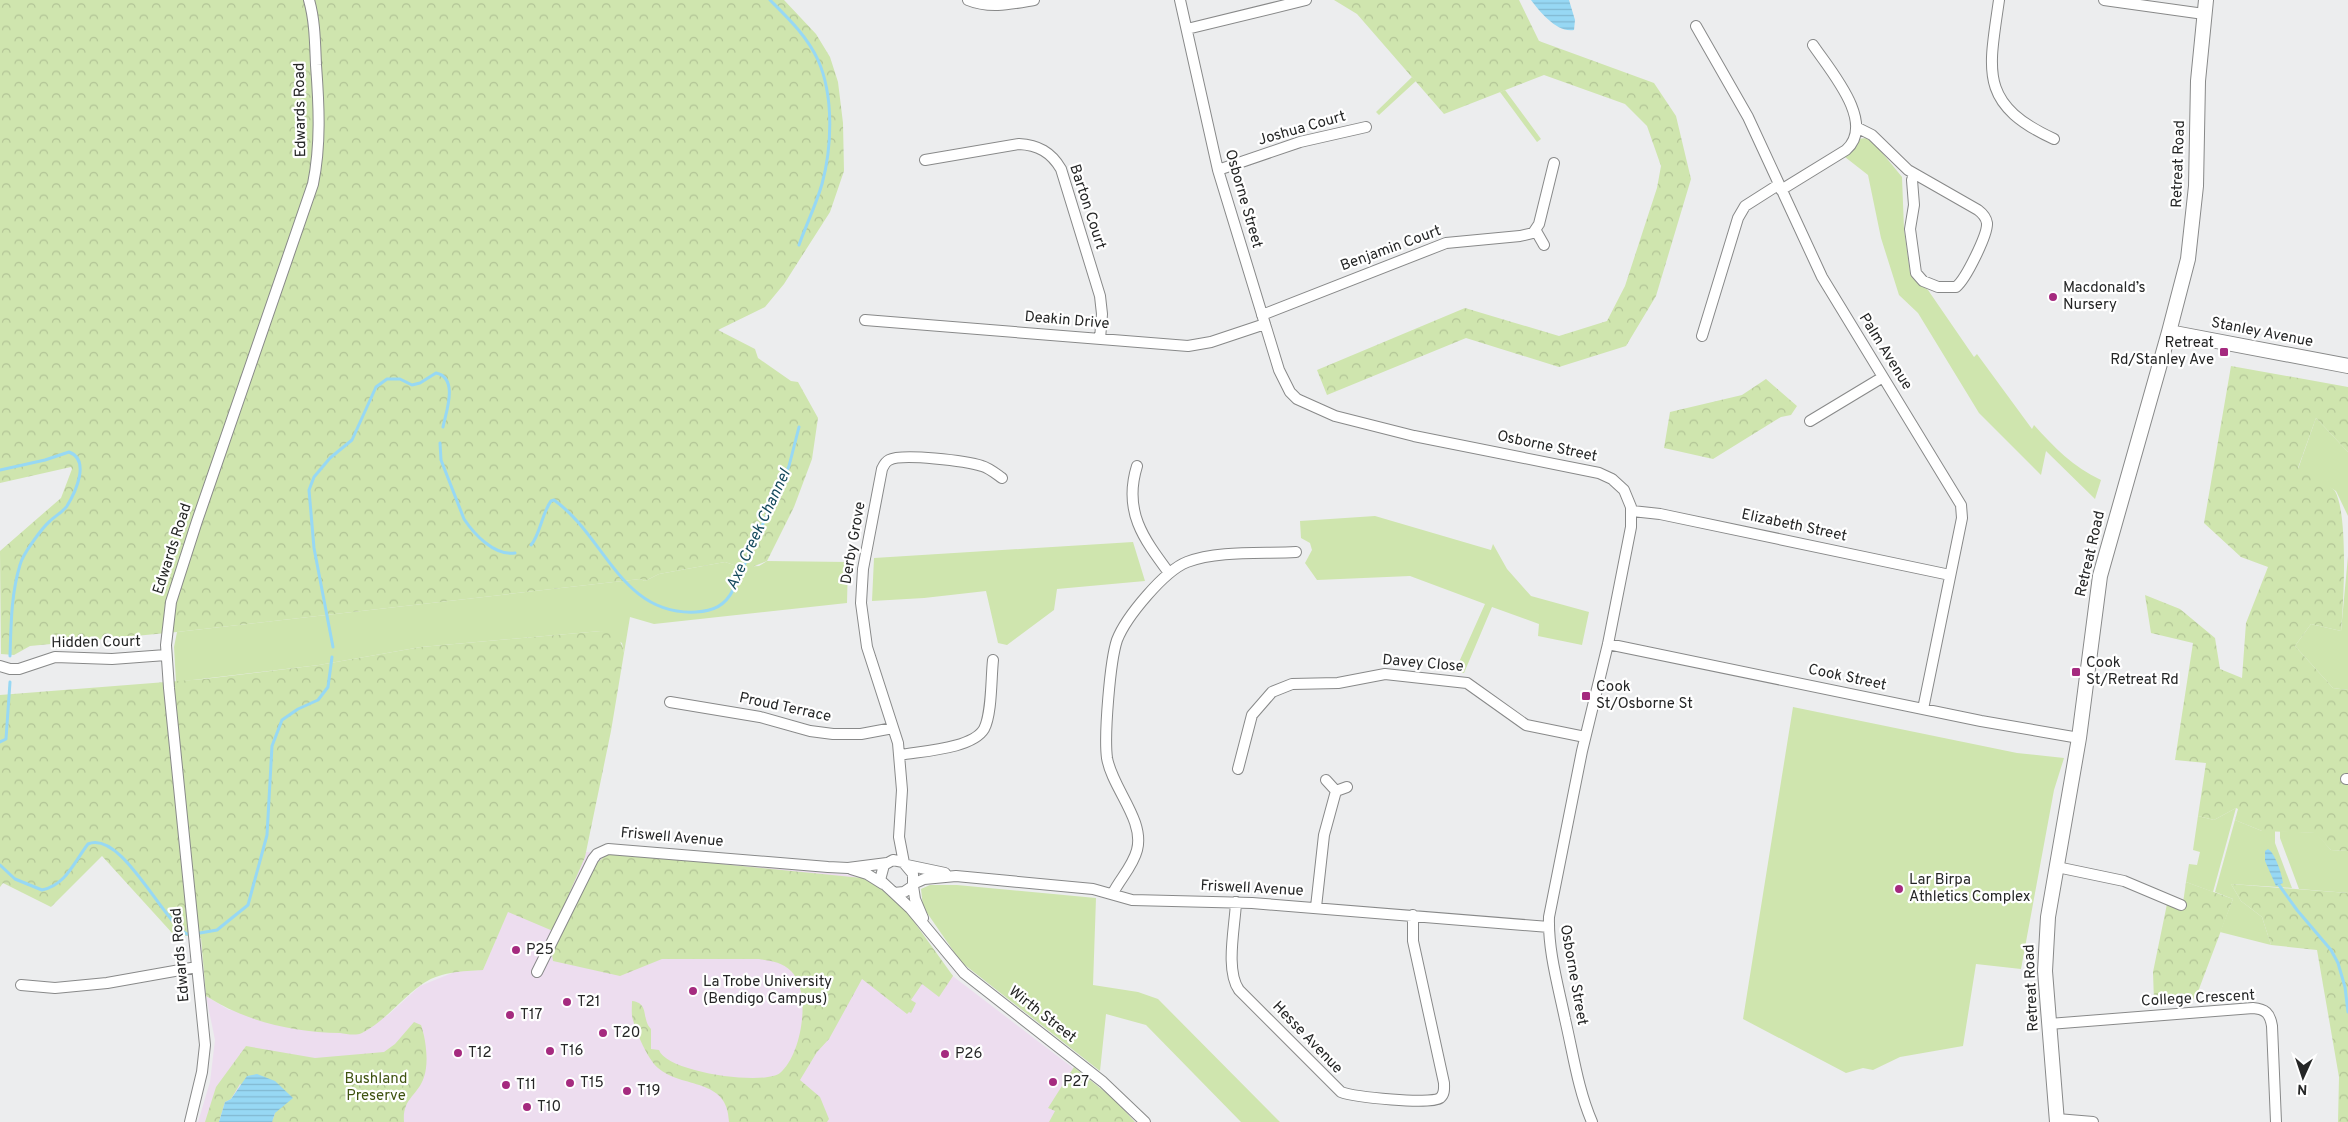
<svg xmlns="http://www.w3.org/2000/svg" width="2348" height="1122" viewBox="0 0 2348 1122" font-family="Overpass,sans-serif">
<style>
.education{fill:#edddef}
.grass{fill:#cfe5ae}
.forest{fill:url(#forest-crowns)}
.water{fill:url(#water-rules)}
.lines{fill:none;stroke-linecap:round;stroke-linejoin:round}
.stream{stroke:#97d8f4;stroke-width:3}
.street-casing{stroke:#888989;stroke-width:12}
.secondary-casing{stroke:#888989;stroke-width:16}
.street{stroke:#fff;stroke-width:10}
.secondary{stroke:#fff;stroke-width:14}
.poi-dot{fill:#a52a7f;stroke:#fff;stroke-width:2}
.labels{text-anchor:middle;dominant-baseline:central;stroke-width:4.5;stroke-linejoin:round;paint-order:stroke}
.street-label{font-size:15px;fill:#252626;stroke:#fff}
.poi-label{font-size:15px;fill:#252626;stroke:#fff;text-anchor:start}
.park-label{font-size:15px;fill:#3f5310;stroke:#fff}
.water-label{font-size:16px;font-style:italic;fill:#154a5d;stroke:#fff}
</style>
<defs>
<pattern id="forest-crowns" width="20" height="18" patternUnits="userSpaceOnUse" patternTransform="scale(1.25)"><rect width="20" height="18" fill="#cfe5ae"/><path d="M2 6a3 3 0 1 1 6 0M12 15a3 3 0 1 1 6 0" fill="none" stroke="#b2c496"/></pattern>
<pattern id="water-rules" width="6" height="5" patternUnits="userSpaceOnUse" patternTransform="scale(1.25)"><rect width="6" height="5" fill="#97d8f4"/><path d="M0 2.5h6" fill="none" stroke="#82b9d1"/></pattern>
</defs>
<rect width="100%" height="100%" fill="#ecedee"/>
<path class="education" d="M586,852L621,854L852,875L907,912L950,974L1098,1087L1115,1100L1135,1122H198L210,1082L215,1040L206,996L229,1010L387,1016L420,986L457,971L483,970L508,911L585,857Z"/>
<path class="grass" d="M1412,77L1416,81L1379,115L1376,112Z
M1505,90L1541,139L1537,142L1500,92Z
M1866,138L1875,144L1902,177L1904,229L1910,272L1918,283L1928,290L1974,357L1977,354L2032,429L2034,425C2054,447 2073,467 2101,480L2095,499L2046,451L2041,475L1979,413L1918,313L1899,295L1881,238L1868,175L1845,157L1858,139Z
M2316,418L2348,452V516L2336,491L2298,469Z
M1375,516L1491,550L1493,544L1507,569L1531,596L1589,612L1582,645L1538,636L1539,624L1492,607L1464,673L1455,671L1485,604L1410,576L1317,580L1305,563L1312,550L1310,543L1301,538L1300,521Z
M1133,542L1145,581L1057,589L1054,610L1007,645L998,643L986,591L924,598L872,601L874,558Z
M2348,556V690L2333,688L2295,646L2311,624L2341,631Z
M767,561L848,562L847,603L654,624L630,617L624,653L622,643L601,631L421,647L319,665L176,682L174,647L177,632L640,579L645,581L659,574L725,562L740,567L759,566Z
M1793,707L2017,753L2064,758L2054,790L2021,969L1976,964L1963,1046L1900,1057L1873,1070L1863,1068L1846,1073L1743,1019Z
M2236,808L2213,892L2186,882L2189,864L2197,865L2200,852L2193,850L2198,816L2214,820Z
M2235,820L2262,831L2275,830V843L2292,888L2231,884L2241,901L2262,917L2271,945L2220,932L2233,899L2215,892Z
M2280,831L2316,833L2331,850L2348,851V893L2299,889L2280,838Z
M930,885H957L1096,898L1093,985L1138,992L1158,999L1280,1122H1241L1146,1025L1106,1014L1100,1071L961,962L923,907L921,889Z"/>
<path class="forest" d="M0,0H784L816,34L830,57L838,82L843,123L844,171L830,212L784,284L765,307L718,330L755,349L758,358L791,381L798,382L818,418L812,459L794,507L767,561L752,567H740L725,562L659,574L645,581L640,579L177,632L30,646L14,655L1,654L0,551L61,498L72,469L71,467L0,483Z
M1334,0H1519L1539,41L1654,83L1676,116L1691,179L1656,296L1626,346L1559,367L1466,338L1327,395L1317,370L1465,308L1559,336L1607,321L1625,286L1657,188L1661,166L1647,126L1625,104L1544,75L1444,114L1357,14Z
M2231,366L2348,387V452L2316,418L2298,468C2310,475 2326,482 2335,491C2348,514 2344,598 2341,631L2311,624L2295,646L2333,688L2348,690V851L2331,850L2315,833L2262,831L2235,820L2238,809L2236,808L2214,820L2198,816L2206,763L2175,760L2193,643L2151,633L2145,595L2180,609L2215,638L2220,669L2242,678L2246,623L2268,567L2241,557L2204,523Z
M1766,379L1797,406L1791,415L1781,417L1713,459L1664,448L1670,412L1742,395Z
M601,631C615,632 622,640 624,653L611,731L585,857L553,931L508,912L483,970C463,971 438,972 421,985C400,1000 385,1021 362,1033C356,1036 346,1034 340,1033C292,1032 247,1022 206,996L201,938L173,934L102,856L51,907L3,883L0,887V695L204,679L319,665L421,647Z
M621,854L862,878L879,887L907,912L953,976L939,997L922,984L911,1000L916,1003L911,1013L909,1012L907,1014L862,979L829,1039L817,1052L800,1080L820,1097L829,1119L827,1122H729C728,1077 682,1089 658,1068C647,1058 637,1034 633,1020C631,1015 632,1007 632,1001C650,1003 641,1019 651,1029V1049L659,1050C666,1072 763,1086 780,1073C802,1055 812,991 791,971C782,962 771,961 759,959H662L620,976L553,961L552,954L597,863L606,855Z
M2186,882L2233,899L2199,989V999L2154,1002L2153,972L2167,904L2182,910Z
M2231,884L2348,893V1122H2338L2339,1077L2317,950L2271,945L2262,917L2241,901Z
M414,1022L421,1025C426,1039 429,1063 424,1077C418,1096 402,1098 404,1122H272L275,1113L240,1084L231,1099L225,1102L219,1122H205L216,1087L246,1046L315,1058L384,1052L395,1044Z
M1074,1067L1115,1100L1135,1122H1049L1055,1111L1048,1108Z"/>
<path class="water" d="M1531,0H1569L1575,20L1574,30C1557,33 1540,12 1531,0Z
M2268,849C2275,853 2282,874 2283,883L2276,886L2265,861V851Z
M257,1074L275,1081L293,1098L275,1113L272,1122H219L225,1102L231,1099L247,1076Z"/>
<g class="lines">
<path class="stream" d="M770,0C788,18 807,36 818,60C834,96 832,147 822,184C816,205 806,225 799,245
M440,443L441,460L464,519C474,534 494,556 515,553
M0,470L45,460L69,452C91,460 75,493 67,506C63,512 55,516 50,521C42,528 22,555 20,565C11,594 11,626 10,656
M531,545C540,535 542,513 551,501L554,500C605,536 621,616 696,612C713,611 725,606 733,590L789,466L799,427
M333,647L314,548L309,490L314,477L330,458L352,440L376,387L387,379H400L412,385L420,383L436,373C459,378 446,412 443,427
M0,742L6,739L10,682
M0,865L15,879L42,890C66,885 74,862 88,844C123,829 167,931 190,935
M2279,885L2297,910L2331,950L2338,963L2345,987L2348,1012
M200,933L217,930L248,905L267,835L272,746L282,720L298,709L318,700L328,687L332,657"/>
<defs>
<path id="street" d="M968,0C990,9 1011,4 1034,0
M1180,0L1218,170L1279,370L1290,392L1297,399L1335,416L1414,436L1599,473L1612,479L1624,490L1631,507V527L1608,644L1582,751L1549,917C1548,951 1558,985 1565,1019C1573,1053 1578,1090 1592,1122
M1999,0C1989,71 1978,104 2054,139
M2104,0L2204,14
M1696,26L1748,117L1822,277L1961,505L1962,518L1923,709
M1187,29L1306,0
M1856,127L1872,135L1908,170L1978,210C1982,213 1986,217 1987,223C1988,234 1966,279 1956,287H1938L1923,281L1916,273L1910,229L1914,205L1912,180L1914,174
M925,160L1019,144C1038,145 1051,152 1061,169L1100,296L1102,314L1100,339
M1218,170L1300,142L1366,127
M1781,190L1846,150C1877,123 1829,69 1813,45
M1536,231L1544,245
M1262,315L1446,243L1520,236L1533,233L1539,224L1554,163
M865,320L1188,346L1211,342L1265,324
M1702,336L1738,218L1745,206L1778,185
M1810,421L1883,377
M1137,466C1123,511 1143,538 1169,573
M1632,511L1660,514L1950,575
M1608,644L1981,721L2079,738
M0,666L10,669H19L55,657L112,659L166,655
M670,702L760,717L810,731L833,734H861L893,728
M900,755C921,751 972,749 984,729C992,714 991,678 993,660
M1238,769L1252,715L1272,692L1292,684L1338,683L1385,674L1467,683L1526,725L1585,737
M2346,779H2348
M1326,780L1336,791L1347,787
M893,860L903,862L913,874V886L904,892L894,893L880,880L884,865Z
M904,863L899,837L902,790L898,743L867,647L861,603L863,569L882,469C884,465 885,462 889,460C902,453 967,461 982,466C989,468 995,473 1002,478
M907,865L945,873
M2057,867L2124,881L2181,905
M851,869L867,874L883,884
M913,884L924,879L956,876L1093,889L1132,900L1252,903L1549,927
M913,886L915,899L923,918
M894,893L910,908L964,973L1103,1082L1145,1122
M1113,893C1120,879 1133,866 1137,850C1145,820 1112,788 1107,758C1104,735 1110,661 1117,640C1126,617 1164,571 1187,562C1218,550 1263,554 1296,552
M1236,902C1235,927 1225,970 1239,990L1341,1092C1354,1097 1430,1105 1440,1098C1445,1094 1444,1088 1444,1083L1413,941V915
M1316,907L1324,835L1336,791
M537,972L593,859L597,854L608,849L828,867L848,868L887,863
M21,985L55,988L107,983L197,967
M2049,1024L2253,1008C2265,1009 2270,1013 2272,1026L2276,1122
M2057,1119L2093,1122
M190,1122L202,1072L205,1045L169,688L166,645L171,602L197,521L313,184C321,145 319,105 316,65C315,43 315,21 309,0"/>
<path id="secondary" d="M2169,332L2348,366
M2057,1122L2045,971L2048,917L2079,738L2100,576L2169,332L2188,259L2196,186L2198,81L2206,0"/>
</defs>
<use href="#street" class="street-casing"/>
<use href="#secondary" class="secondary-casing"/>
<use href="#street" class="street"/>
<use href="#secondary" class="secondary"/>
</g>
<g class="poi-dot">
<circle cx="2053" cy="297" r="5"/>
<rect x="2219" y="347" width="10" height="10" rx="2.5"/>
<rect x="2071" y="667" width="10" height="10" rx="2.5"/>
<rect x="1581" y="691" width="10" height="10" rx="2.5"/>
<circle cx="1899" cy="889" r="5"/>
<circle cx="516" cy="950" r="5"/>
<circle cx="693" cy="991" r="5"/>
<circle cx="567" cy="1002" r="5"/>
<circle cx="510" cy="1015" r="5"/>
<circle cx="603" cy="1033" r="5"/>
<circle cx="550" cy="1051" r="5"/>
<circle cx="458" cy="1053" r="5"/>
<circle cx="945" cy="1054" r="5"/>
<circle cx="1053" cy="1082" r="5"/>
<circle cx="570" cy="1083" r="5"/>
<circle cx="506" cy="1085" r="5"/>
<circle cx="627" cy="1091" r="5"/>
<circle cx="527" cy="1107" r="5"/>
</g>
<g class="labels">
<g class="street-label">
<text transform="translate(301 110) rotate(-91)">Edwards Road</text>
<text transform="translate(1302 129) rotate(-16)">Joshua Court</text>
<text transform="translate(2179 164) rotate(-88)">Retreat Road</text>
<text transform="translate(1243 199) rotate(74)">Osborne Street</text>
<text transform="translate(1087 207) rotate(72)">Barton Court</text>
<text transform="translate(1391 249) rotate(-20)">Benjamin Court</text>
<text transform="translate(1067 321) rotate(5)">Deakin Drive</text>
<text transform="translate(2262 333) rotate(11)">Stanley Avenue</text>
<text transform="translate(1885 352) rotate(58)">Palm Avenue</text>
<text transform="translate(1547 447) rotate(12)">Osborne Street</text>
<text transform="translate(1794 526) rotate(12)">Elizabeth Street</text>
<text transform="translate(854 543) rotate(-80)">Derby Grove</text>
<text transform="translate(173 549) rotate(-72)">Edwards Road</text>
<text transform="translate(2091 554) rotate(-77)">Retreat Road</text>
<text transform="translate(96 643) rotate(-1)">Hidden Court</text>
<text transform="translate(1423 664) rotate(5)">Davey Close</text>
<text transform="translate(1847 678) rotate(12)">Cook Street</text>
<text transform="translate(785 708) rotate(12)">Proud Terrace</text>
<text transform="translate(672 838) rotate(5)">Friswell Avenue</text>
<text transform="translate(1252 889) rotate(3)">Friswell Avenue</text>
<text transform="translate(181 955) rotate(-95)">Edwards Road</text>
<text transform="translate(1573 975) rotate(80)">Osborne Street</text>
<text transform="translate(2032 988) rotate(-93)">Retreat Road</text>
<text transform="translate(2198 999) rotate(-3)">College Crescent</text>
<text transform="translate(1042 1015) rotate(38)">Wirth Street</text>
<text transform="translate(1307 1038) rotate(46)">Hesse Avenue</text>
</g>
<g class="poi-label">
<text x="2063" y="288">Macdonald’s<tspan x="2063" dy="17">Nursery</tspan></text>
<text x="2214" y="343" text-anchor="end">Retreat<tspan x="2214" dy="17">Rd/Stanley Ave</tspan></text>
<text x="2086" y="663">Cook<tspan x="2086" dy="17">St/Retreat Rd</tspan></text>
<text x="1596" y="687">Cook<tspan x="1596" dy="17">St/Osborne St</tspan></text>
<text x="1909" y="880">Lar Birpa<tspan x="1909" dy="17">Athletics Complex</tspan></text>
<text x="526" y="950">P25</text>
<text x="703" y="982">La Trobe University<tspan x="703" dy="17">(Bendigo Campus)</tspan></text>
<text x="577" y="1002">T21</text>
<text x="520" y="1015">T17</text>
<text x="613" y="1033">T20</text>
<text x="560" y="1051">T16</text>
<text x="468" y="1053">T12</text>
<text x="955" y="1054">P26</text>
<text x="1063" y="1082">P27</text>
<text x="580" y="1083">T15</text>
<text x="516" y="1085">T11</text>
<text x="637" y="1091">T19</text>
<text x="537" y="1107">T10</text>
</g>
<g class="park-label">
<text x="376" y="1079">Bushland<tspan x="376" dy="17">Preserve</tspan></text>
</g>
<g class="water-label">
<text transform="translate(759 530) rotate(-65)">Axe Creek Channel</text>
</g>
</g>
<g transform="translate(2303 1077) rotate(183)" stroke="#ffffff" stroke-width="4" paint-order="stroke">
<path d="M0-4L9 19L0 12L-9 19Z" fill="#252626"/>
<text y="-8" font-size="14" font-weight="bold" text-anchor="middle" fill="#252626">N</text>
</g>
</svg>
